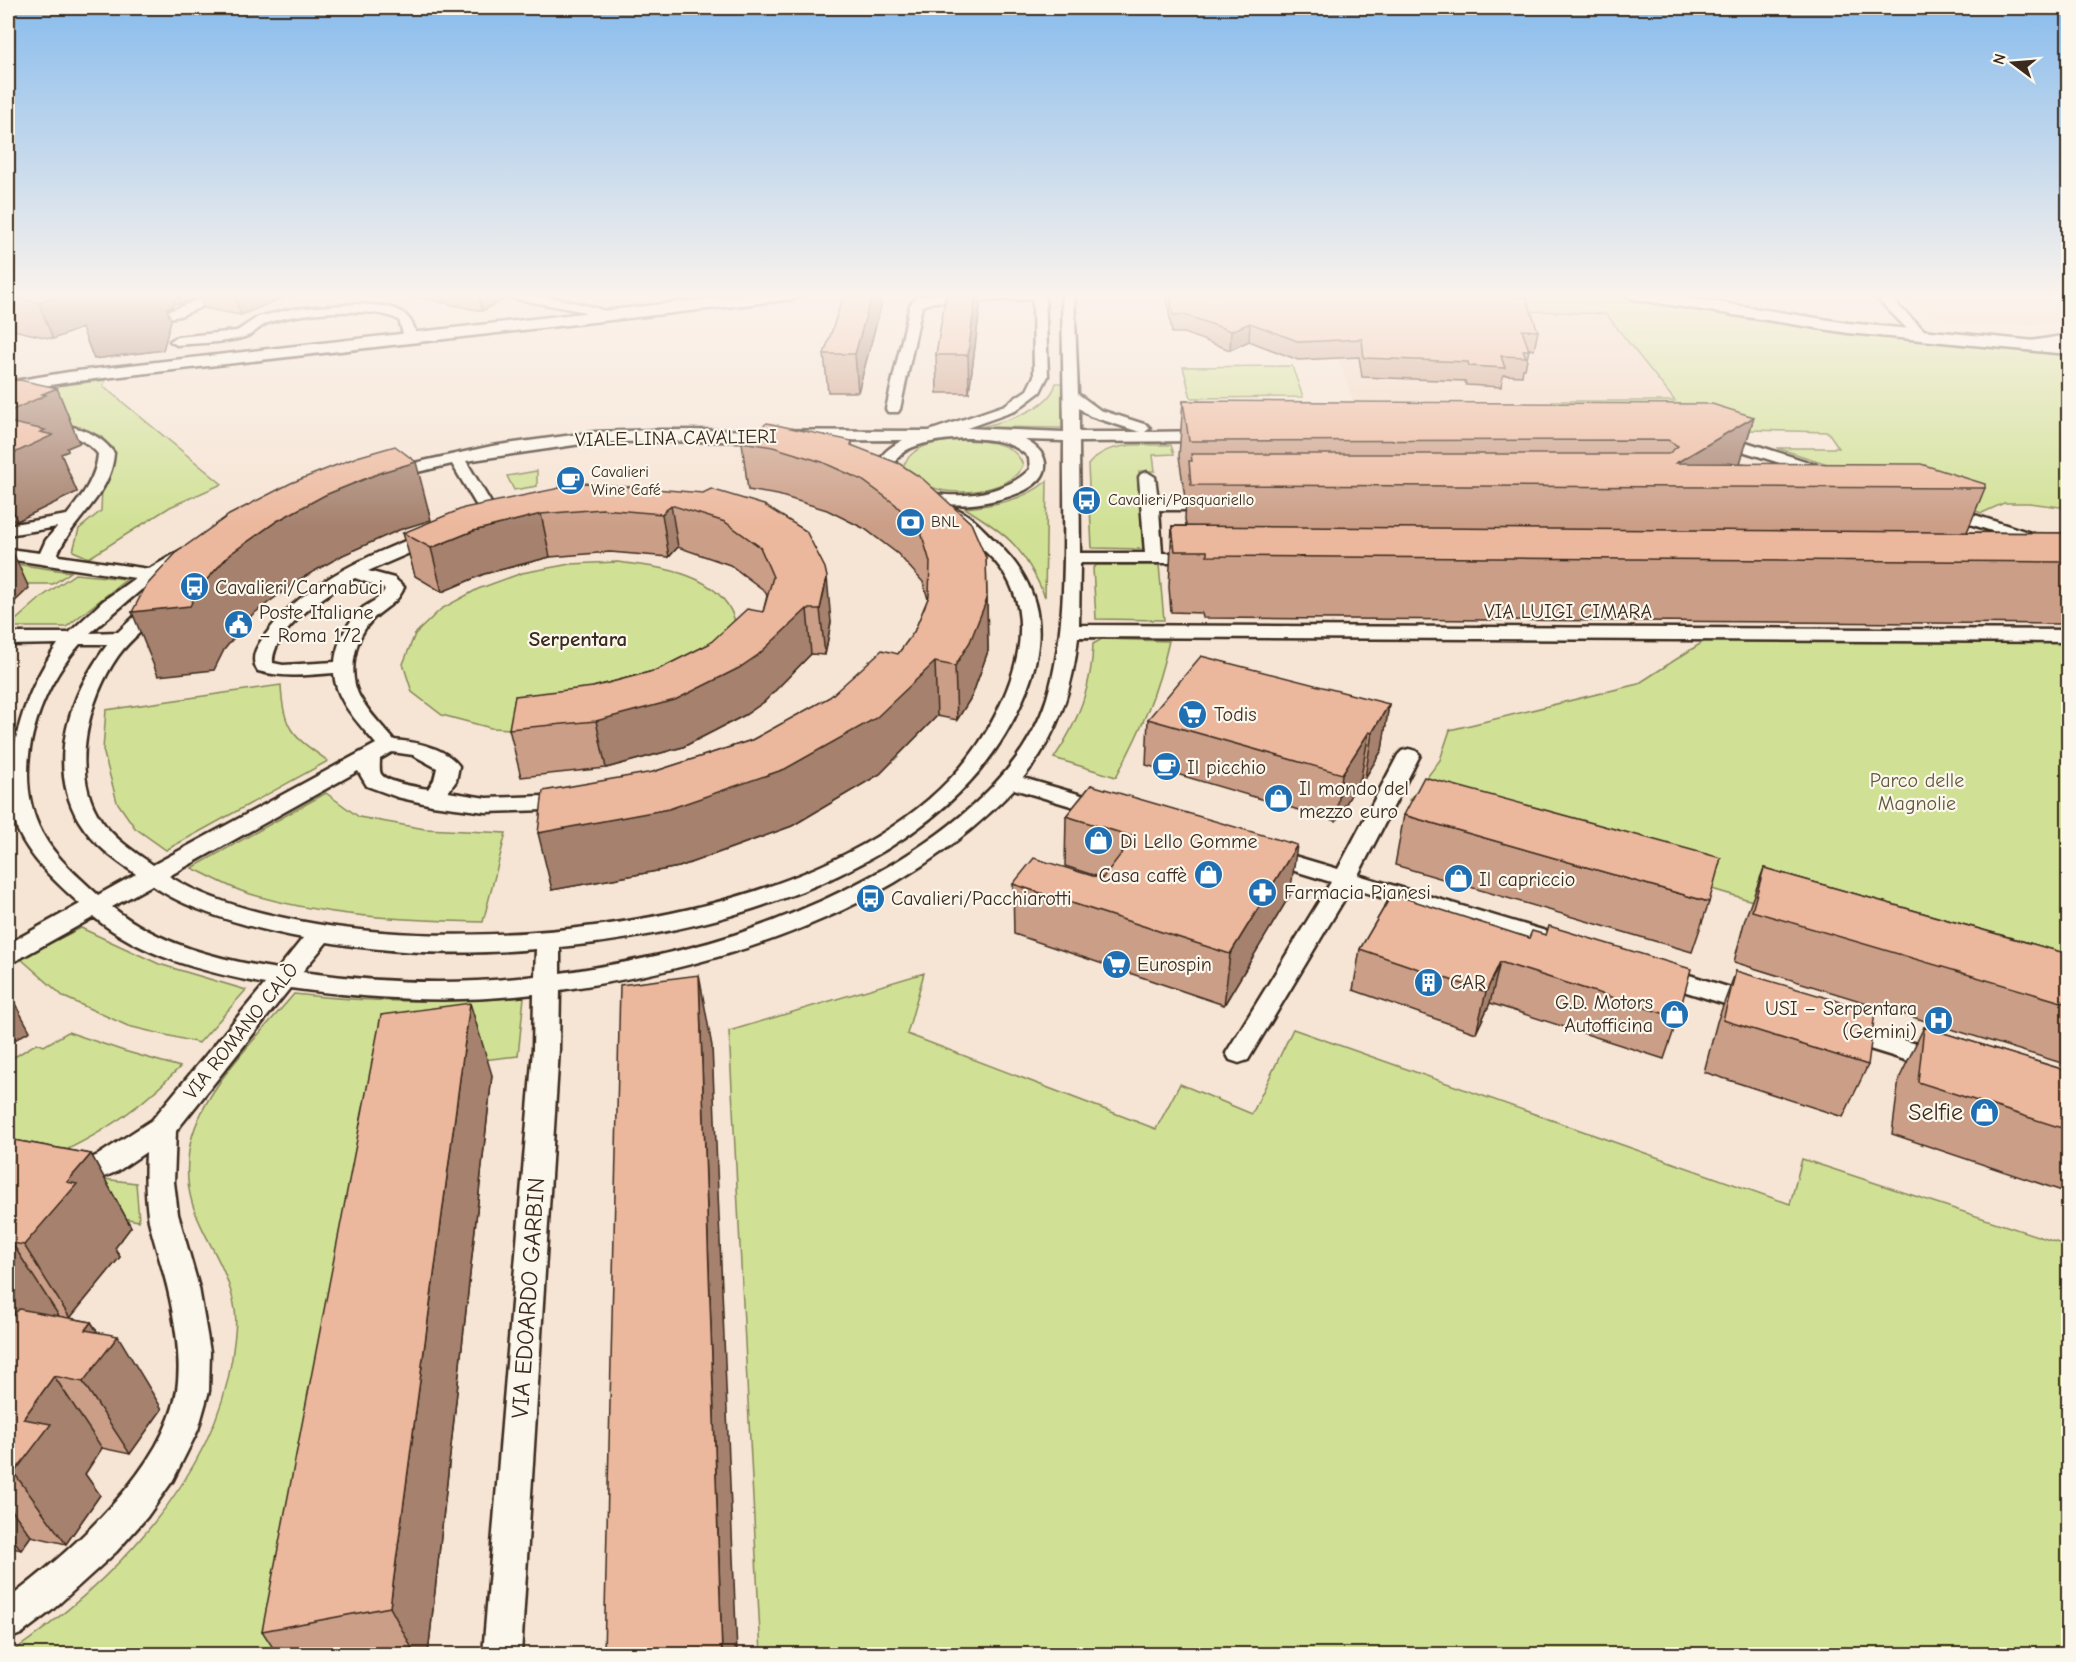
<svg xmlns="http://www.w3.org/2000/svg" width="2076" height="1662" viewBox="0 0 2076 1662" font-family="'Comic Neue',sans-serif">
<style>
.built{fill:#f3d7c4}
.green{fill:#d0e195;stroke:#86865a;stroke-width:1.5}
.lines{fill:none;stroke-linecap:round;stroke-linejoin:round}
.minor-casing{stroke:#3b2a1e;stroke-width:5}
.tertiary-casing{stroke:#3b2a1e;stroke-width:5}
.minor{fill:#fbf7ec;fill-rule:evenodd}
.tertiary{fill:#fbf7ec;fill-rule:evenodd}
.wall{fill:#cb9e87;stroke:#3b2a1e;stroke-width:1.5}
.shaded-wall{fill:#a5816e;stroke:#3b2a1e;stroke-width:1.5}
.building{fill:#ecb89d;stroke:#3b2a1e;stroke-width:1.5}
.labels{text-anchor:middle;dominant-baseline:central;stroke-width:4.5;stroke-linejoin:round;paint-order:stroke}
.far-poi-label{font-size:16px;fill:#3b2a1e;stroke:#fbf7ec;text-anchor:start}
.street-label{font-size:20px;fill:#3b2a1e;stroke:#fbf7ec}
.poi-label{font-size:20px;fill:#3b2a1e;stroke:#fbf7ec;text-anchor:start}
.park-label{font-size:20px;fill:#60583c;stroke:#fbf7ec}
.neighbourhood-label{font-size:21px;font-weight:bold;fill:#3b2a1e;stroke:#fbf7ec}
.near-poi-label{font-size:24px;fill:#3b2a1e;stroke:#fbf7ec;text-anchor:end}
.near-street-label{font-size:24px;fill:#3b2a1e;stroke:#fbf7ec}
</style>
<rect width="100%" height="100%" fill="#f6e4d4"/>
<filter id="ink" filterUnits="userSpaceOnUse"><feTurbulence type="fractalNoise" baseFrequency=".0167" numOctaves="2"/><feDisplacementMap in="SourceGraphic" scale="12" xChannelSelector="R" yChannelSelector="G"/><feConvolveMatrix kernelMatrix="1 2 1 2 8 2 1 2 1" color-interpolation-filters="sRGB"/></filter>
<g filter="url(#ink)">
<path class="built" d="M1891,294H2068V321L2025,325L1962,324L1927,314Z
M1320,303L1606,314L1676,401H1353Z"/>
<path class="green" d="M1282,294H1604L1832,332L2068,355V508L2029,503H2004L1982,513L1777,448H1839L1828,432L1714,429L1559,409L1552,401H1675L1606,314L1320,303Z
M1292,366L1303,397L1191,398L1183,367Z
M106,380L103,386L222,484L170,507L89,558L73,551L79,529L101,511L102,487L115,455L101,436L63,426L8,392Z
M1056,383H1062V428L980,427C1003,422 1050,410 1056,383Z
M963,440C985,441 1015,442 1023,465C1011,491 958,497 934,488C923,485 912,473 903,467C912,443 942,441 963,440Z
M1132,445H1171L1174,454L1153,455L1155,471H1139L1144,549L1092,548L1088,465C1100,450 1114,447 1132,445Z
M537,471V486L514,490L507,476Z
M1047,481L1045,597C1024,548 1009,535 965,508C994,505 1023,501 1047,481Z
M617,562C658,567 718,572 734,618C736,625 733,637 732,645L550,731L491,728L442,715L412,692L403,664L415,634L441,609L478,589L522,573L570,564Z
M8,563L71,572L53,584H8Z
M1097,565H1159L1164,620L1096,619L1093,568Z
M75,574L127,579L66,627H8L43,596Z
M1102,639L1169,641C1157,694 1141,730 1116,777L1054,758C1078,723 1092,687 1093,644Z
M1706,640L2068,641V994L1410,800L1440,760L1450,730L1638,684Z
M281,685C283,731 293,736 328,761L166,850L135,828L117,802L103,750L106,710Z
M326,793L359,817L425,829L506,833L483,922C403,920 324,917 247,893C228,887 210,876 192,868Z
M81,928L159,964L246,990L199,1043L128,1026L64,997L20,958Z
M924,973L907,1034L1156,1129L1180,1084L1252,1114L1293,1029L1790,1204L1802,1159L2068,1246V1654H761L729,1031Z
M294,994C371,1003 447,1003 524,997L518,1056L396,1070L295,1654H9C107,1587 214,1481 232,1358C234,1341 238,1321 234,1304C222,1244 179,1219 189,1151C197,1093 258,1037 294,994Z
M68,1032L124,1051L180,1067C128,1122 76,1148 8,1176V1061L37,1043L44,1046Z
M86,1177L136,1183L139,1221L31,1201Z"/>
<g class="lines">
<defs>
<path id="minor" d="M213,294H231L180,316L138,323L131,319L138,315L172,310Z
M505,294C541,294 576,301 611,313L613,316L606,320L581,311L511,298Z
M934,294H1045L1048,376L1040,392L1015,411L967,428L1064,432L1062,294H1074L1078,394L1100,410L1147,425L1150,428L1145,432L1211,431L1219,436L1211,441L1079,442L1080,553H1145L1139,477L1141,474L1147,472L1155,477L1158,500H1216L1224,505L1216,510H1159L1162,553L1201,554L1207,555L1210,559L1207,563H1080L1079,625L2068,630V642L1078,637C1073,690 1057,737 1023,778L1116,805L1119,810L1116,815L1108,817L1014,789C897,912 723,967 560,990L559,1049L521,1654H483L533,1049L534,994C452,1004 372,999 290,988L176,1131L174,1182L178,1214L199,1288L210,1352L209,1391L198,1430L173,1480L147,1517L116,1552L51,1611L21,1634L8,1639V1599C69,1553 164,1470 177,1390C181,1364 177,1335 172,1309C167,1279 156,1250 149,1221C145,1198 145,1175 146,1152L118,1171L71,1191L61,1188L57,1180L61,1172L98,1155L152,1120L265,984C205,972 142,957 94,917L17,960L8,962V944L80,904C57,883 32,861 18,831C0,768 21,696 58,644L8,645V633H69L103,601L135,578L8,559V549L40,553L46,540L57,527L8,535V525L67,515C82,496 96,478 98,454C76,427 39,432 8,434V425C44,422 90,420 114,453C111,496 74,517 58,553L59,556L149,569L183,549H195L198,553L167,573L169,576L166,580L155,581L141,590L90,633L118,632L153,599H165L168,603C155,622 132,636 118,656C88,699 69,773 101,820C114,839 135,852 153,865L376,744C359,723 336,702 334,673C308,675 284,678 258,671C249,658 257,646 266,634C299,590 348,565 398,544C411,539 428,528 442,531L445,535L442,539L368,571L394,578L404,587C398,604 383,608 372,620C353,639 347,677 361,699C370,714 383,727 394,740C416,742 445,747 459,766L456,781L448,792L486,798L573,795L581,797L584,802L581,807L573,809L486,812L432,805L397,797L367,786L358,771L169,876C209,902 269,916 316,924C514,958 896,918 996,714C1014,678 1029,632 1014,593C1000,553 966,541 943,512L945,508C963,504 984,531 996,542C1037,581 1048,624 1031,678C971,862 733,931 560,947V973C603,967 646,959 689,948C811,917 1007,828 1047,698C1070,623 1063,521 1064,441L1025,440C1034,445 1044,452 1045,463C1048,491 994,502 972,504C952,506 932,503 913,497C900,493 882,486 879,470C875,456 892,446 903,440L595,442L466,461L500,518L492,523L484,518L452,464L387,479L379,474L387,469L492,446L595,432L657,430L929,431L1005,405L1027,390L1034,376L1033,299L934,302L922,306L900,409L898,412H888L886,409L910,305L917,297ZM1079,408L1090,416L1140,432H1079ZM966,438C989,439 1013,440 1029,458L1030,469C1002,499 925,507 896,474C885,443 947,439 966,438ZM355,578L385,589C381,598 372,602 364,607C348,620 337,642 335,662L283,665L273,663C271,631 330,591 355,578ZM80,644H108C71,691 45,764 79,821C93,844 114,859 136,874L98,895C78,876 55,858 42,833C10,773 37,692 80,644ZM392,752L413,755L437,768L434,780L428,789C417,787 387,783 381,774C379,770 380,764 380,759ZM152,885C191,913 257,929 303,938L278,969C220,960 159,945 112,907ZM327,942C394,954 467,955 536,949L535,976C457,986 380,983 302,972Z
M1873,294H1886L1927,333L1929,336L1927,339H1917Z
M356,304C385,306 411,304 417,338L415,341H405L399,320C375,306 295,312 268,323C258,327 253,336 241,338C220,343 198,343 177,345L170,341L177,337L237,331L258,317L292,309Z
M2068,335V343L2031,349L2024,345L2031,341Z
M1724,435L1833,470L1835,473L1827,478L1821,476L1723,445L1710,443L1707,440L1710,437Z
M1944,505L2068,545V555L1938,514L1936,510L1938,506Z
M1409,749L1416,751L1420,755L1358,875L1569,938L1572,944L1569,950L1560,952L1351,888L1248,1060L1239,1063L1230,1060L1226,1053L1331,882L1259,860L1256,855L1259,850L1267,848L1338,869L1398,755L1402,751Z
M1657,965L1766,999L1770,1005L1766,1011L1757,1014L1648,980L1644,974L1648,968Z
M1843,1022L1950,1054L1954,1061L1950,1068L1941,1071L1834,1038L1830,1031L1834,1024Z"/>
<path id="tertiary" d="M750,294H802L794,299L69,382L8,392V382L69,372Z
M1625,294H1665L1848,323L2068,344V354L1848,333L1633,299Z"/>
</defs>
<use href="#minor" class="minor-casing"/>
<use href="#tertiary" class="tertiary-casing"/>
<use href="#minor" class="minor"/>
<use href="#tertiary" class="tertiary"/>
</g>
<path class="wall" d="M8,294H292L241,315L204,308L200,296L180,304L175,303L171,307L166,308L171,320L163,350L94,359L82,328L53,339L8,329Z
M403,294H507V298L482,311Z
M946,294H980V307L969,393H937L936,355Z
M1167,294H1316L1341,296V294H1448L1538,331L1534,350L1529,349L1525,369H1523L1522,376L1503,375L1501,387L1466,385L1465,381L1362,377L1359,357L1298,360L1249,341L1230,350L1184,333H1172L1167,299Z
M881,306L858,392H828L824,354Z
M8,381L57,388L79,443L67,448L68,451L61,454L77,492L17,521L8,519Z
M1183,401L1754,417L1740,463L1985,488L1967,532L2068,533V624L1203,618L1202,613L1171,612L1169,587L1172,526H1186L1185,519L1186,498H1185L1179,456Z
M852,441V445L986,558L988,651L972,696L957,720L937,716L880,774L792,826L679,867L552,890L653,772L752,740L830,697L898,654L914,632L928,599L923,582L898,554L865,529L827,510L778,495L748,490L742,442Z
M560,488L764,505L831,622L825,655L811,654L764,702L745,715L683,747L606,768L521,777L509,729L593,687L657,670L709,644L763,612L767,596L765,591L730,565L678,547L669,557L610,552L550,557L484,574L442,592L415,576L403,533Z
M1389,704L1382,750L1365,778L1361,777L1336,821L1146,765L1148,719Z
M1091,785L1290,895L1224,1005L1014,934L1013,884L1102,879L1103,878L1065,866L1066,816Z
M1404,815L1709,902L1692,952L1395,865Z
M1764,868L2068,954V1065L1734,962L1745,919Z
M1392,894L1678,1018L1664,1059L1490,1003L1476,1033L1353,990L1360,949Z
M1736,971L1868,1065L1843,1117L1704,1072L1717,1022Z
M1924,1027L2068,1071V1193L1892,1134L1899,1079Z
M492,1075L428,1654H277L262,1631Z
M8,1139L91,1154L131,1227L115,1248L120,1257L70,1318L91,1322L98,1333L162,1409L130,1454L102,1448L85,1474L100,1495L66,1544L31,1536L21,1550L8,1547Z"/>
<path class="shaded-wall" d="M62,294H172L175,303L171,307L166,308L171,320L163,350L94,359L82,328L53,339L39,303Z
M177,294H199L200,296L180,304Z
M234,294H292L241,315Z
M478,294H507V298L482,311Z
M872,294H880L881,306L858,392L855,354Z
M976,294H980V307L969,393L968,355Z
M1250,323L1249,341L1230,350L1231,331Z
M57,388L79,443L67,448L68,451L61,454L77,492L17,521L8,500V412L42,394Z
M1754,417L1737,473L1676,463Z
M416,462L431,520L399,530L343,555L297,581L252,615L224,650L214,670L158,676L132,612L200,587L230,554L277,521L325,495L382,472Z
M671,505L678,547L669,557L662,514Z
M541,514L550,557L484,574L442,592L431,548L473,531Z
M9,544L29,588L8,608V545Z
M827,577L831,622L825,655L820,609Z
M987,599L988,651L972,696L957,720L955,666Z
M807,609L811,654L764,702L745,715L683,747L606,768L596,721Z
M935,662L937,716L880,774L792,826L679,867L552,890L538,833Z
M1389,704L1382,750L1365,778L1372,733Z
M1369,732L1361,777L1336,821L1342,774Z
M1297,845L1290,895L1224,1005L1230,954Z
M1500,962L1490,1003L1476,1033L1486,992Z
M699,975L712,1046L737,1654H722Z
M8,991L30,1031L8,1044Z
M470,1003L492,1075L428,1654H415L390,1607Z
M91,1154L131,1227L115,1248L120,1257L70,1318L24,1245L67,1182Z
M12,1243L59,1316L35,1346L8,1305V1249Z
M91,1322L108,1349L118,1336L162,1409L130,1454L83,1382L85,1330Z
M54,1376L102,1448L85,1474L100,1495L66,1544L14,1473L23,1419Z
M8,1505L31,1536L21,1550L8,1532Z"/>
<path class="building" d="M8,294H62L39,303L8,296Z
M844,294H872L855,354H824Z
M946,294H976L968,355H936Z
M1170,294H1316L1342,296V294H1448L1526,297L1538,331L1522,330L1529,350H1523L1526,357L1501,356L1505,368L1469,366L1468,362L1364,358L1362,339L1300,342L1250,323L1231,331L1185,315H1173Z
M20,380L57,388L42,394L46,395L8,412V381Z
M1183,401L1712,404L1754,417L1676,463L1921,464L1985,484V488L1191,485L1189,461H1192L1191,454H1668L1678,446L1668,440L1189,441Z
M8,422L45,430L40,432L53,435L8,456Z
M767,423L852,441L851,445L900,464L923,479L971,523L986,558L987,599L970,642L955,666L935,662L876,718L785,769L669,809L538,833L543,791L653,772L752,740L830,697L882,650L898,654L914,632L929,596L930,562L921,532L895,504L862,480L822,462L773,447L742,442Z
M395,446L416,462L382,472L325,495L277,521L230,554L200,587L190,606L132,612L146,586L177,552L229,515L291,483L357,457Z
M559,481L703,493L711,489L764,505L806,531L825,568L827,577L820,609H807L758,655L739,668L675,700L596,721L509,729L515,696L593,687L657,670L709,644L747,609L763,612L773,577L760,547L725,522L671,505L662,514L602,509L541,514L473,531L431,548L403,533L464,508L560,488Z
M1172,526L2068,533V562L1207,556V551H1175Z
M1201,656L1389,704L1372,733L1369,732L1342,774L1148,719Z
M1424,777L1721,858L1709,902L1404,815Z
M1091,785L1297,845L1230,954L1013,884L1034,858L1102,879L1134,837L1066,816Z
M1764,868L2068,954V1004L1752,911Z
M1392,894L1529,938L1532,931L1546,935L1549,926L1691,969L1678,1018L1500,962L1486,992L1360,949Z
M1736,971L1875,1012L1868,1065L1723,1020Z
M699,975L722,1654H604L620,985Z
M470,1003L390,1607L262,1631L381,1015Z
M1924,1027L2068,1071V1130L1918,1082Z
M8,1139L91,1154L67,1182L77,1184L24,1245L12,1243L8,1249Z
M19,1309L91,1322L85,1330L118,1336L83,1382L54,1376L23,1419L51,1424L14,1473L8,1472V1316L12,1317Z"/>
</g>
<linearGradient id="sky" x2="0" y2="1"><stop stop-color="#89bced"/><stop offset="0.56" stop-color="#fbf3ec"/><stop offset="1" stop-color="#fbf3ec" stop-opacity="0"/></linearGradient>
<rect width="2076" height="527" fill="url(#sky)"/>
<defs>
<symbol id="cafe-disc" viewBox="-11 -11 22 22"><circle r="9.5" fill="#1f6fb2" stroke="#fbf7ec"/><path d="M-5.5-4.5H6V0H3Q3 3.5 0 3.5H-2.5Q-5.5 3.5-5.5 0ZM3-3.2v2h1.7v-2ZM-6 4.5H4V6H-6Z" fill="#fff"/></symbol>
<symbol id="bus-disc" viewBox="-11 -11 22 22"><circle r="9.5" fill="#1f6fb2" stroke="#fbf7ec"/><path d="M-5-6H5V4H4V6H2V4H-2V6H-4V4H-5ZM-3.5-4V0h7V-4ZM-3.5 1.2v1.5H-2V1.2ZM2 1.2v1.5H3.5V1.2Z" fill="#fff"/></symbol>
<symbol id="bank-disc" viewBox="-11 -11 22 22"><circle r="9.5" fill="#1f6fb2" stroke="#fbf7ec"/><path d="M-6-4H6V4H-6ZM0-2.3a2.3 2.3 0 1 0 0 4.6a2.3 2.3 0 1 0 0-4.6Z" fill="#fff"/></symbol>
<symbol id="civic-disc" viewBox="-11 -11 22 22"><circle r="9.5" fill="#1f6fb2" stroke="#fbf7ec"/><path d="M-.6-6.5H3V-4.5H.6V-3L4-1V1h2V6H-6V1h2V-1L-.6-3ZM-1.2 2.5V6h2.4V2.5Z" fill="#fff"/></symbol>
<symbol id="supermarket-disc" viewBox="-11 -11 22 22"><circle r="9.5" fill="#1f6fb2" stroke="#fbf7ec"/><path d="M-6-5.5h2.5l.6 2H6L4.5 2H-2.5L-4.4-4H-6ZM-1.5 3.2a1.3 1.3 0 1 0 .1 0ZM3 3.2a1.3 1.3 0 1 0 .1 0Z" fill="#fff"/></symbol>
<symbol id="shop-disc" viewBox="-11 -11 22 22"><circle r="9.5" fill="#1f6fb2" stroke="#fbf7ec"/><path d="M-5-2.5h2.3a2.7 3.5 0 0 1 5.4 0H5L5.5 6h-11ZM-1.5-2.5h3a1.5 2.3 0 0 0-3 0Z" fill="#fff"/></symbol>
<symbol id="pharmacy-disc" viewBox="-11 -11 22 22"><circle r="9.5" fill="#1f6fb2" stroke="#fbf7ec"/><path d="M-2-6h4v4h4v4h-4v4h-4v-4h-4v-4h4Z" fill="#fff"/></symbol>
<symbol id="building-disc" viewBox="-11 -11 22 22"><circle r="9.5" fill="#1f6fb2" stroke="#fbf7ec"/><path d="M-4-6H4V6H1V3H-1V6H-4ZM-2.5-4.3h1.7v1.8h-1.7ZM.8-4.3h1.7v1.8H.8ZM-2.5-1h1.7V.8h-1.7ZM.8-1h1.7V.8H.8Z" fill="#fff"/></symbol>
<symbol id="hospital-disc" viewBox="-11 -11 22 22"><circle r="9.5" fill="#1f6fb2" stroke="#fbf7ec"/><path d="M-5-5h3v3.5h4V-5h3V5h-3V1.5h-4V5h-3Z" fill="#fff"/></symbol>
</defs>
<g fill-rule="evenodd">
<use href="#cafe-disc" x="554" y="464" width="33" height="33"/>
<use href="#bus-disc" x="1070" y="484" width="33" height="33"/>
<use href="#bank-disc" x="894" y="506" width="33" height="33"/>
<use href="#bus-disc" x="178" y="570" width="33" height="33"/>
<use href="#civic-disc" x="222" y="608" width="33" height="33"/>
<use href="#supermarket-disc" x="1176" y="698" width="33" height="33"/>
<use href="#cafe-disc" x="1150" y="750" width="33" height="33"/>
<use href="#shop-disc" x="1262" y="782" width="33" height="33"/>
<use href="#shop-disc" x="1082" y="824" width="33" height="33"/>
<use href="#shop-disc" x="1192" y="858" width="33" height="33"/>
<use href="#shop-disc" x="1442" y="862" width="33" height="33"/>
<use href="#pharmacy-disc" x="1246" y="876" width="33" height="33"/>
<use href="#bus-disc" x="854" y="882" width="33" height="33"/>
<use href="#supermarket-disc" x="1100" y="948" width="33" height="33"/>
<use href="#building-disc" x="1412" y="966" width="33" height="33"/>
<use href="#shop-disc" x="1658" y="998" width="33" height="33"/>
<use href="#hospital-disc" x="1922" y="1004" width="33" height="33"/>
<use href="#shop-disc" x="1968" y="1096" width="33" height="33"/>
</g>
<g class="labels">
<g class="far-poi-label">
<text x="591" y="472">Cavalieri<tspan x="591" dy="18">Wine Café</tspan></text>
<text x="1108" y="500">Cavalieri/Pasquariello</text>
<text x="931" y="522">BNL</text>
</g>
<g class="street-label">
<text transform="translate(676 438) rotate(-1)">VIALE LINA CAVALIERI</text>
<text x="1568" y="611">VIA LUIGI CIMARA</text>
<text transform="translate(241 1031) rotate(-51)">VIA ROMANO CALÒ</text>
</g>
<g class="poi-label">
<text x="215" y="587">Cavalieri/Carnabuci</text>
<text x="259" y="612">Poste Italiane<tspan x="259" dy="23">– Roma 172</tspan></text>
<text x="1214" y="714">Todis</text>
<text x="1187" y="767">Il picchio</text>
<text x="1299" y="788">Il mondo del<tspan x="1299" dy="23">mezzo euro</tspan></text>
<text x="1120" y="841">Di Lello Gomme</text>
<text x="1187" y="875" text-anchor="end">Casa caffè</text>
<text x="1479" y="879">Il capriccio</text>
<text x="1284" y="892">Farmacia Pianesi</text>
<text x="891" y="898">Cavalieri/Pacchiarotti</text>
<text x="1137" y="964">Eurospin</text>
<text x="1450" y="982">CAR</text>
<text x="1653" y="1002" text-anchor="end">G.D. Motors<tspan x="1653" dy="23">Autofficina</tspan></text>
<text x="1917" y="1008" text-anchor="end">USI – Serpentara<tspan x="1917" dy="23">(Gemini)</tspan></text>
</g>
<g class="park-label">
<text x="1917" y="780">Parco delle<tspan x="1917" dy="23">Magnolie</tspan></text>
</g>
<g class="neighbourhood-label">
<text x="578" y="639">Serpentara</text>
</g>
<g class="near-poi-label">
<text x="1963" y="1112">Selfie</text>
</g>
<g class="near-street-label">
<text transform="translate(528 1298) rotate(-86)">VIA EDOARDO GARBIN</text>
</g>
</g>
<rect width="2076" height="1662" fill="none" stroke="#fbf7ec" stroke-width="30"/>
<rect x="15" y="15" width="2046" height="1632" fill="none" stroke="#3b2a1e" stroke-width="2" filter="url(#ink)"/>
<g transform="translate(2013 63) rotate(286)" stroke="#fbf7ec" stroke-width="4.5" paint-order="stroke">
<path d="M0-4.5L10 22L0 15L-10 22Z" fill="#3b2a1e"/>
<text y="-9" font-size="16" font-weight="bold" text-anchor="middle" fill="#3b2a1e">N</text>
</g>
</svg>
